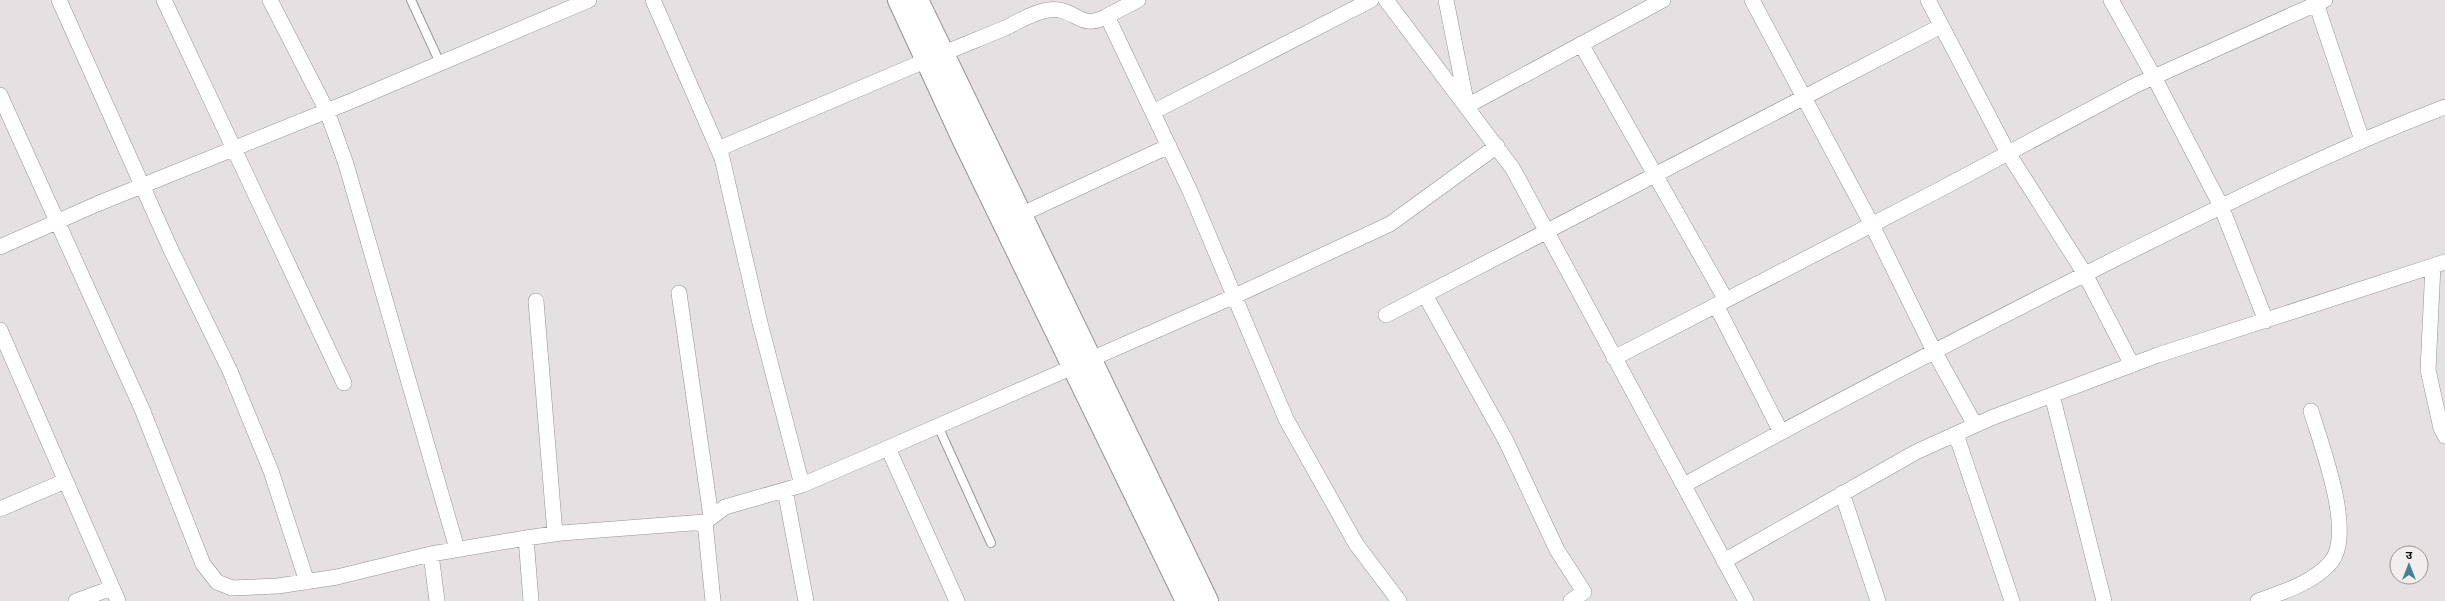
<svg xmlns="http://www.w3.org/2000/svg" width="2445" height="601" viewBox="0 0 2445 601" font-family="Montserrat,'Noto Sans Devanagari',sans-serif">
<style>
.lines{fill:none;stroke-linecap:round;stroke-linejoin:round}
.service-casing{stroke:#959192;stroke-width:10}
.minor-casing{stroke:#959192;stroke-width:16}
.primary-casing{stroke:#959192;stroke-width:24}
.service{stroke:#fff;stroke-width:8}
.minor{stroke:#fff;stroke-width:15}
.primary{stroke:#fff;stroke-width:22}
</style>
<rect width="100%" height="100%" fill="#e5e0e1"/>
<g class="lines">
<defs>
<path id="service" d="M411,0L440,63
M938,426L991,543"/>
<path id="minor" d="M59,0L171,250L230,371L271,471L307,582
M164,0L344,383
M270,0L327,111L346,164L457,549
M653,0L722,158L760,323L802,485
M1138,0L1107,16L1190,191L1286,419L1356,544L1399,601
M1386,0L1513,169L1746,601
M1446,0L1467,106L1663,0
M1752,0L1872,225L1934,351L1975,425
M1928,0L2008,153L2085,274L2132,365
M2111,0L2154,77L2221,206L2266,321
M2315,0L2362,140
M1581,44L1726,300
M942,54C963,45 984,37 1005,28C1018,22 1033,12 1048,10C1076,6 1079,32 1107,16
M0,95L142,409L203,564L217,582L232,588L278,586L337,577L431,554L526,538L561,533L705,522L725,507L802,485L865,458L1235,296L1390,224L1497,146
M1153,112L1371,0
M718,149L927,60
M1020,215L1169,146
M0,247L97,204L349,102L589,0
M2433,266L2428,370L2441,428L2445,436
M679,293L711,517
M1425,295L1506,441L1557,550L1584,592L1571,601
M536,301L555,534
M1716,305L1781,432
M1386,315L1941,26
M0,330L118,601
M1614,358L1935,192L2136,85L2325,0
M2052,395L2104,601
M1956,434L2012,601
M888,448L957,601
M1684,485C1826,407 1970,332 2115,259C2224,205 2332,150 2445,107
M785,490L806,601
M1842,493L1878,601
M0,509L65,481
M705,522L713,601
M526,538L531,601
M431,554L437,601
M1724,561L1916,452L1991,418L2158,355L2445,262
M76,601L112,588
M2258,601C2283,592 2313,583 2331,562C2355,533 2321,444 2311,411"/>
<path id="primary" d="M899,0L964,141L1187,601
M917,0L1207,601"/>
</defs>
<use href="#service" class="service-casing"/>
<use href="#minor" class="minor-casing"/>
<use href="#primary" class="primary-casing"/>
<use href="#service" class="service"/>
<use href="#minor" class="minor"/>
<use href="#primary" class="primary"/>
</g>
<g transform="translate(2409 565)"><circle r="19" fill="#f2eeee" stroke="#979494"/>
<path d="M0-3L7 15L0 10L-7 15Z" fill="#408394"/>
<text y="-6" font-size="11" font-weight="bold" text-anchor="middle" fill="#0f0e0e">उ</text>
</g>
</svg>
